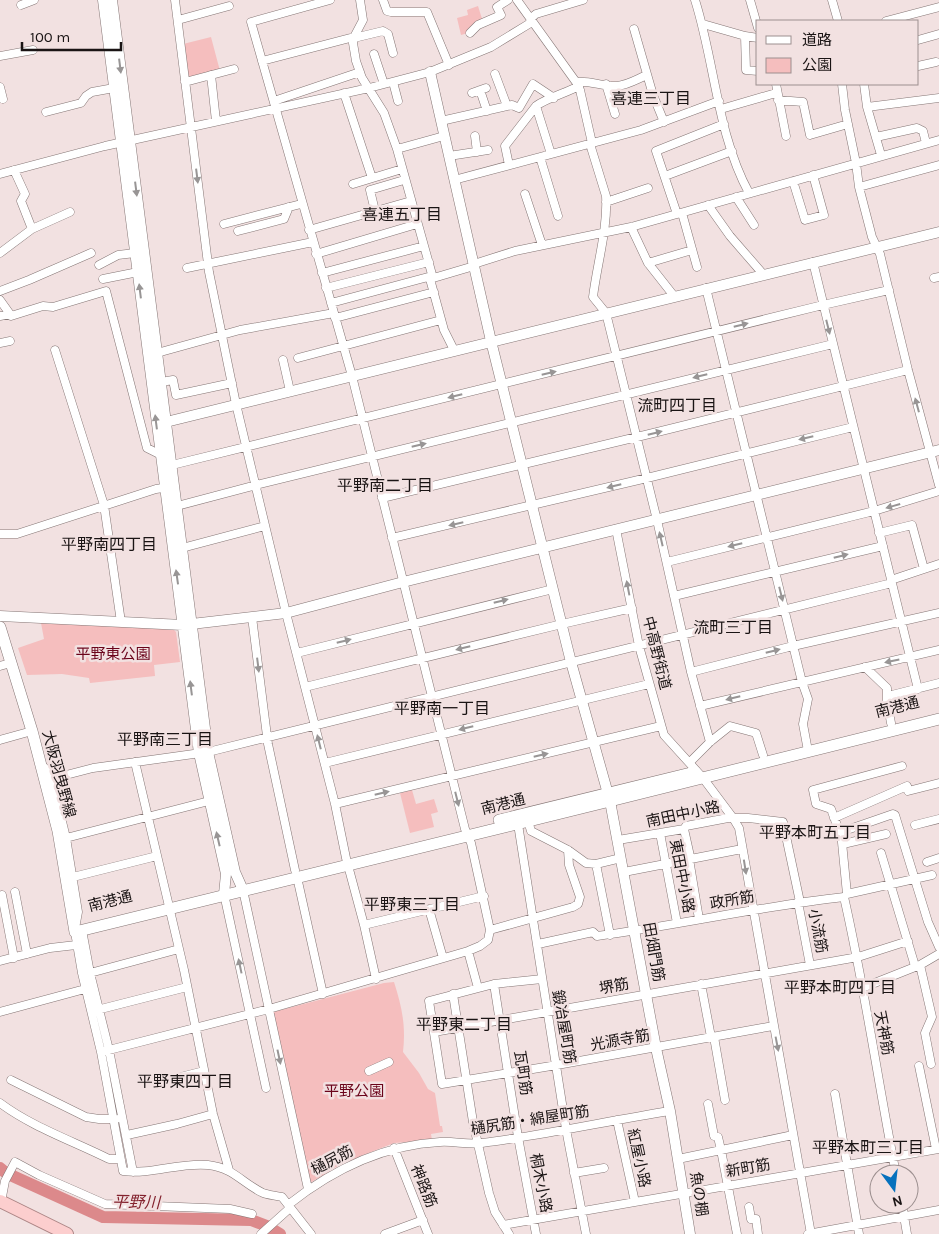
<svg xmlns="http://www.w3.org/2000/svg" width="939" height="1234" viewBox="0 0 939 1234" font-family="Karla,'Noto Sans JP',sans-serif">
<style>
.green{fill:#f5bebe}
.lines{fill:none;stroke-linecap:round;stroke-linejoin:round}
.river{stroke:#dc898b;stroke-width:12}
.minor-casing{stroke:#857675;stroke-width:9}
.tertiary-casing{stroke:#857675;stroke-width:11}
.secondary-casing{stroke:#857675;stroke-width:12}
.trunk-casing{stroke:#ac8585;stroke-width:14}
.minor{stroke:#fff;stroke-width:8}
.tertiary{stroke:#fff;stroke-width:10}
.secondary{stroke:#fff;stroke-width:11}
.trunk{stroke:#fccece;stroke-width:12}
.oneway{fill:#989595}
.labels{text-anchor:middle;dominant-baseline:central;stroke-width:5;stroke-linejoin:round;paint-order:stroke}
.street-label{font-size:15px;fill:#1a1414;stroke:#f2e1e1}
.park-label{font-size:15px;fill:#6a031a;stroke:#f2e1e1}
.neighbourhood-label{font-size:16px;fill:#1a1414;stroke:#f2e1e1}
.water-label{font-size:16px;font-style:italic;fill:#83222e;stroke:#f2e1e1}
</style>
<rect width="100%" height="100%" fill="#f2e1e1"/>
<path class="green" d="M478,6L483,22L468,33L461,35L457,18L468,15L467,10Z
M211,37L220,71L187,79L183,44Z
M74,622L174,630L176,632L180,662L154,665L155,676L90,683L89,678L62,674L27,675L18,648L44,639L41,623Z
M412,790L416,804L434,799L438,812L431,814L434,827L410,833L400,793Z
M394,982C402,1007 406,1026 403,1052L419,1073L428,1089L435,1093L440,1126H442L443,1132L431,1134L432,1140L394,1143L341,1164L310,1183L273,1012L384,983Z"/>
<g class="lines">
<path class="river" d="M0,1168L6,1173L103,1217L251,1220L267,1226L280,1234"/>
<defs>
<path id="minor" d="M175,0L209,272L236,404L286,613L335,804L346,858L364,925L376,979
M360,0L363,20L354,37L353,43L356,61L362,78L384,113L397,149L433,278
M383,0L387,11L391,12H427L449,65
M517,0L576,82L580,90L592,143
M695,0C715,63 717,134 749,193
M750,0L758,28
M832,0L838,21
M21,5L34,0
M530,19L536,14L583,0
M178,20L229,6
M886,21L939,7
M703,24L745,36L758,38
M634,29L653,95L664,122
M470,33L478,25L501,15L497,7L508,0
M745,36L746,70L758,71
M354,38L383,31L388,34L393,53
M918,40L939,34
M374,54L384,84
M0,56L33,50
M262,61L354,37
M918,66L936,62
M495,74L507,106
M211,75L216,121
M185,82L234,69
M393,82L398,101
M576,82C590,80 603,87 617,86C628,85 637,79 647,75
M606,84L615,114
M776,84L786,136
M842,84L845,110L856,163L859,187L872,237L880,254L908,370L939,485
M864,84L867,107L881,155
M0,87L3,99
M480,90L487,111
M344,93L372,178
M472,93L486,88
M778,100L803,102L810,135L848,124
M274,101L360,72
M536,106L551,154
M867,107L939,98
M721,109L776,93
M46,112L81,103L86,96L92,92L114,88
M441,121L512,105L519,108L533,84L554,98
M475,136L477,152
M876,137L917,128L923,131L926,143
M590,144L606,196C608,228 597,264 593,297L606,313L657,520L691,672L710,742
M397,149L444,136
M449,156L488,150
M540,157L558,216
M509,165L505,146L536,106C547,98 566,93 579,86
M14,170L25,194L21,201L32,229
M0,174L105,146L369,88L430,72L491,47L532,22
M665,176L732,151
M454,180L641,130L719,101
M793,181L805,220L824,215L813,175
M353,184L402,169
M859,187L939,165
M525,194L542,245
M736,197L754,225
M606,202L648,188
M708,205L730,236L763,274
M375,211L370,190L404,180
M682,213L697,267
M677,214L656,151L724,124
M224,224L301,204
M631,227L648,263L674,296
M309,230L411,201
M238,231L284,219L289,207
M0,253L32,229L70,212
M316,254L417,224
M813,262L918,689
M648,263L692,250
M474,264L515,251L631,227L939,140
M99,265L118,255L135,253
M187,268L313,242
M322,273L424,246
M934,278L939,277
M103,279L138,272
M430,279L444,330L454,350
M326,288L429,262
M706,288L802,682L808,699L803,724L808,751
M0,291L29,280L91,253
M0,300L10,314
M331,303L428,277L430,279L474,266
M0,316L10,314L11,316L43,306L53,307L106,291L147,448L161,455
M335,318L434,292
M0,343L10,341
M55,350L104,505L121,622
M157,353L240,330L334,313
M298,358L441,320
M283,360L290,391
M161,382L173,380L176,395L232,383
M172,465L823,305L889,290
M382,498L637,437L908,370
M177,506L256,485L833,344
M616,529L639,646L664,735L703,778L733,818L739,828L811,1234
M879,533L912,525L924,569
M0,534H17L156,489L170,487
M392,538L647,478L853,427
M182,548L265,526
M667,562L874,511L939,491
M891,580L939,564
M674,596L883,546
M252,617L268,744L295,870
M297,653L553,589
M0,666L11,663
M865,667L887,688V701L891,723
M691,672L793,646L939,613
M305,687L562,624L632,608
M888,696L939,683
M700,706L939,650
M0,740L32,731
M135,762L184,970L213,1114L229,1170
M690,762L710,742L730,726L756,733L763,755
M325,763L649,684
M41,765L50,772L66,838L78,912L76,923
M66,775L93,768L208,752L892,583
M908,791L939,783
M335,804L661,726
M834,818L907,786
M528,821L531,831L568,850L586,863L596,864L621,858
M518,824L566,1129L586,1234
M915,825L939,819
M684,829L690,856L689,859L699,919
M841,832L893,814L895,815L928,922L939,947
M660,833L677,923
M66,838L209,801
M618,840L684,829L686,826L728,818H748L783,822L800,902
M843,844L886,834
M881,853L915,966
M927,862L939,858
M596,864L610,935
M624,872L742,849
M73,877L157,856
M297,877L323,994
M243,890L308,1189
M15,892L27,954
M224,894L266,1088
M847,894L841,832L838,828L831,809L816,804L813,790L902,766
M2,895L14,958
M844,897C865,989 878,1082 896,1174
M798,902L810,965
M429,909L443,958
M364,925L484,896
M82,930L90,973L109,1050L133,1172
M490,930L573,907L578,904L580,897L569,865L568,850
M75,932L82,973L101,1052L123,1171C151,1175 180,1162 208,1165C234,1168 242,1183 263,1193C269,1195 276,1196 282,1197L311,1234
M538,944L593,932L597,936C680,925 761,906 844,897L847,894L932,875
M468,951L478,988
M0,961L50,948L76,945
M920,965L932,1017L925,1033L931,1064
M90,973L179,949
M542,979L494,984L429,1001L442,1084L557,1065L773,1026
M494,984L518,1137L536,1234
M701,984L711,1037
M862,988L920,965L939,954
M453,994L473,1122L489,1193L495,1212L509,1234
M97,1010L187,987
M0,1012L85,989
M434,1032L858,957L908,941
M714,1037L725,1100
M101,1052L269,1009L468,951L480,946L488,940L490,930L471,843L465,829L352,376L251,22L330,0
M919,1066L936,1149
M369,1071L389,1062
M11,1080L86,1117L99,1119H116
M157,1083L204,1071
M835,1094L859,1234
M0,1103C32,1127 73,1141 109,1159H120
M708,1104L714,1136L718,1137L721,1150L737,1234
M617,1120L635,1202
M127,1135L177,1124L213,1114
M394,1148L428,1234
M678,1159L793,1135
M574,1173L604,1168
M1,1202L5,1181L15,1162L39,1175L105,1204L230,1209L252,1214
M902,1204L907,1234
M288,1205C332,1170 383,1145 440,1142C454,1141 468,1145 482,1143C545,1135 607,1121 670,1111
M749,1207L751,1219H756L758,1234
M503,1225L939,1149
M261,1234L290,1208
M385,1234L423,1220
M808,1234L939,1210"/>
<path id="tertiary" d="M103,0L199,753L226,874L224,894
M112,0L208,752L235,872L243,890
M430,72L491,341L571,662L610,801L656,1048L670,1111L690,1234
M166,422L939,232
M0,616L183,625L286,613L403,582L939,450"/>
<path id="secondary" d="M0,627L32,731L58,831L75,932L610,801L939,719
M499,820L695,772"/>
<path id="trunk" d="M0,1201L67,1234"/>
</defs>
<use href="#minor" class="minor-casing"/>
<use href="#tertiary" class="tertiary-casing"/>
<use href="#secondary" class="secondary-casing"/>
<use href="#trunk" class="trunk-casing"/>
<use href="#minor" class="minor"/>
<use href="#tertiary" class="tertiary"/>
<use href="#secondary" class="secondary"/>
<use href="#trunk" class="trunk"/>
</g>
<defs><path id="oneway-solid" d="M-6-.8H1V-3.2L6.5 0L1 3.2V.8H-6Z" transform="scale(1.25)"/></defs>
<g class="oneway">
<use href="#oneway-solid" transform="translate(120 66) rotate(83)"/>
<use href="#oneway-solid" transform="translate(197 176) rotate(83)"/>
<use href="#oneway-solid" transform="translate(136 189) rotate(83)"/>
<use href="#oneway-solid" transform="translate(140 291) rotate(-97)"/>
<use href="#oneway-solid" transform="translate(741 325) rotate(-14)"/>
<use href="#oneway-solid" transform="translate(828 327) rotate(76)"/>
<use href="#oneway-solid" transform="translate(549 373) rotate(-13)"/>
<use href="#oneway-solid" transform="translate(700 376) rotate(166)"/>
<use href="#oneway-solid" transform="translate(455 396) rotate(166)"/>
<use href="#oneway-solid" transform="translate(917 405) rotate(-105)"/>
<use href="#oneway-solid" transform="translate(156 422) rotate(-97)"/>
<use href="#oneway-solid" transform="translate(655 433) rotate(-14)"/>
<use href="#oneway-solid" transform="translate(806 438) rotate(167)"/>
<use href="#oneway-solid" transform="translate(419 445) rotate(-13)"/>
<use href="#oneway-solid" transform="translate(614 486) rotate(166)"/>
<use href="#oneway-solid" transform="translate(893 506) rotate(164)"/>
<use href="#oneway-solid" transform="translate(456 524) rotate(167)"/>
<use href="#oneway-solid" transform="translate(661 539) rotate(-103)"/>
<use href="#oneway-solid" transform="translate(735 545) rotate(166)"/>
<use href="#oneway-solid" transform="translate(841 556) rotate(-14)"/>
<use href="#oneway-solid" transform="translate(177 577) rotate(-98)"/>
<use href="#oneway-solid" transform="translate(628 588) rotate(-101)"/>
<use href="#oneway-solid" transform="translate(781 594) rotate(76)"/>
<use href="#oneway-solid" transform="translate(501 601) rotate(-14)"/>
<use href="#oneway-solid" transform="translate(344 641) rotate(-14)"/>
<use href="#oneway-solid" transform="translate(463 648) rotate(166)"/>
<use href="#oneway-solid" transform="translate(773 651) rotate(-14)"/>
<use href="#oneway-solid" transform="translate(892 661) rotate(168)"/>
<use href="#oneway-solid" transform="translate(258 665) rotate(83)"/>
<use href="#oneway-solid" transform="translate(191 688) rotate(-97)"/>
<use href="#oneway-solid" transform="translate(733 698) rotate(166)"/>
<use href="#oneway-solid" transform="translate(466 728) rotate(166)"/>
<use href="#oneway-solid" transform="translate(319 742) rotate(-104)"/>
<use href="#oneway-solid" transform="translate(541 755) rotate(-13)"/>
<use href="#oneway-solid" transform="translate(382 793) rotate(-13)"/>
<use href="#oneway-solid" transform="translate(457 799) rotate(76)"/>
<use href="#oneway-solid" transform="translate(218 839) rotate(-103)"/>
<use href="#oneway-solid" transform="translate(745 867) rotate(81)"/>
<use href="#oneway-solid" transform="translate(240 966) rotate(-102)"/>
<use href="#oneway-solid" transform="translate(777 1044) rotate(79)"/>
<use href="#oneway-solid" transform="translate(279 1057) rotate(78)"/>
</g>
<g class="labels">
<g class="street-label">
<text transform="translate(657 653) rotate(76)">中高野街道</text>
<text transform="translate(897 707) rotate(-14)">南港通</text>
<text transform="translate(59 774) rotate(75)">大阪羽曳野線</text>
<text transform="translate(503 804) rotate(-14)">南港通</text>
<text transform="translate(683 814) rotate(-12)">南田中小路</text>
<text transform="translate(682 876) rotate(79)">東田中小路</text>
<text transform="translate(732 900) rotate(-10)">政所筋</text>
<text transform="translate(110 901) rotate(-14)">南港通</text>
<text transform="translate(818 931) rotate(79)">小流筋</text>
<text transform="translate(654 952) rotate(80)">田畑門筋</text>
<text transform="translate(614 986) rotate(-11)">堺筋</text>
<text transform="translate(564 1027) rotate(80)">鍛冶屋町筋</text>
<text transform="translate(884 1033) rotate(79)">天神筋</text>
<text transform="translate(620 1040) rotate(-10)">光源寺筋</text>
<text transform="translate(523 1073) rotate(81)">瓦町筋</text>
<text transform="translate(530 1120) rotate(-9)">樋尻筋・綿屋町筋</text>
<text transform="translate(639 1158) rotate(78)">紅屋小路</text>
<text transform="translate(332 1160) rotate(-28)">樋尻筋</text>
<text transform="translate(748 1168) rotate(-10)">新町筋</text>
<text transform="translate(541 1183) rotate(79)">桐木小路</text>
<text transform="translate(424 1186) rotate(68)">神路筋</text>
<text transform="translate(699 1194) rotate(81)">魚の棚</text>
</g>
<g class="park-label">
<text x="113" y="654">平野東公園</text>
<text x="354" y="1091">平野公園</text>
</g>
<g class="neighbourhood-label">
<text x="651" y="98">喜連三丁目</text>
<text x="402" y="214">喜連五丁目</text>
<text x="677" y="405">流町四丁目</text>
<text x="385" y="485">平野南二丁目</text>
<text x="109" y="544">平野南四丁目</text>
<text x="733" y="627">流町三丁目</text>
<text x="442" y="708">平野南一丁目</text>
<text x="165" y="739">平野南三丁目</text>
<text x="815" y="832">平野本町五丁目</text>
<text x="412" y="904">平野東三丁目</text>
<text x="840" y="987">平野本町四丁目</text>
<text x="464" y="1024">平野東二丁目</text>
<text x="185" y="1081">平野東四丁目</text>
<text x="868" y="1147">平野本町三丁目</text>
</g>
<g class="water-label">
<text transform="translate(136 1202) rotate(1)">平野川</text>
</g>
</g>
<rect x="756" y="20" width="162" height="65" fill="#f2e1e1" stroke="#9c8f8f"/>
<rect x="766" y="36" width="25" height="8" fill="#ffffff" stroke="#9c8f8f"/>
<text x="802" y="45" font-size="15" fill="#1a1414">道路</text>
<rect x="766" y="58" width="25" height="15" fill="#f5bebe" stroke="#9c8f8f"/>
<text x="802" y="70" font-size="15" fill="#1a1414">公園</text>
<g transform="translate(894 1189) rotate(165)"><circle r="24" fill="#f2e1e1" stroke="#9c8f8f"/>
<path d="M0-4L9 19L0 12L-9 19Z" fill="#0671bd"/>
<text y="-8" font-size="14" font-weight="bold" text-anchor="middle" fill="#1a1414">N</text>
</g>
<path d="M22 42v8h99v-8" fill="none" stroke="#1a1414" stroke-width="2.5"/>
<text x="30" y="42" font-size="15" fill="#1a1414" stroke="#f2e1e1" stroke-width="4" paint-order="stroke">100 m</text>
</svg>
